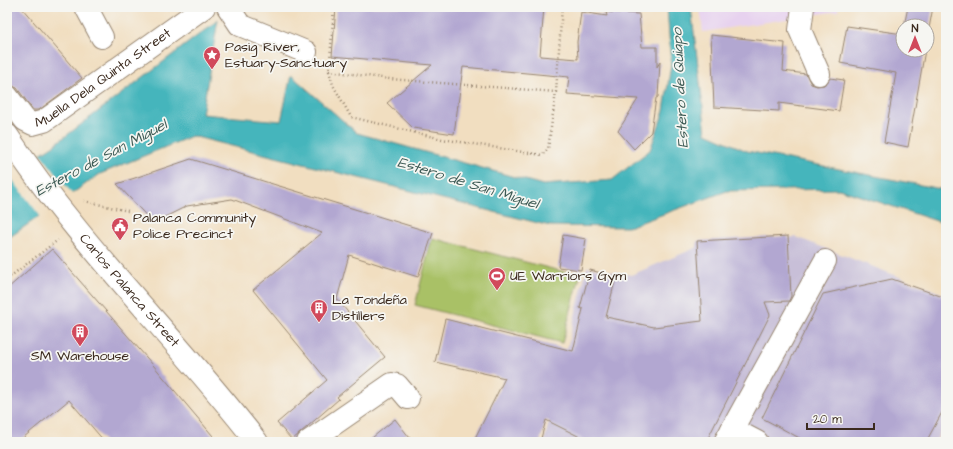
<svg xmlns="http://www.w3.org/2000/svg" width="953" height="449" viewBox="0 0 953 449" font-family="'Architects Daughter',sans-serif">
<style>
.built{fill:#e7d2ef}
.industrial{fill:#c8bfd8}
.green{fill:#a9c166;stroke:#727642}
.water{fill:#45b5bc;stroke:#40706d}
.pier{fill:#f1dec0}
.building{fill:#b2a7d1}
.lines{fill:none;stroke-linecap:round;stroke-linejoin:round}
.minor-casing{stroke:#96846f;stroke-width:24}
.path{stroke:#96846f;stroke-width:2.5;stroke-dasharray:1 3;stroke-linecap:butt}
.minor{stroke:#fff;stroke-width:22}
.labels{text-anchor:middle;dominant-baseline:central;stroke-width:3.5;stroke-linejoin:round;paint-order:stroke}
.poi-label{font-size:14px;fill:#3b2a1e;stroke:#f6f6f2;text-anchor:start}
.street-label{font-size:14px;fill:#3b2a1e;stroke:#f6f6f2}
.water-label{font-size:15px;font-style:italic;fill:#3e5b55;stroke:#f6f6f2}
</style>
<rect width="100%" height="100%" fill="#f6f6f2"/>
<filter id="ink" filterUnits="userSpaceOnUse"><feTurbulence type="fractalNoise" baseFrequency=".025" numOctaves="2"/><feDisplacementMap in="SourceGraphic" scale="8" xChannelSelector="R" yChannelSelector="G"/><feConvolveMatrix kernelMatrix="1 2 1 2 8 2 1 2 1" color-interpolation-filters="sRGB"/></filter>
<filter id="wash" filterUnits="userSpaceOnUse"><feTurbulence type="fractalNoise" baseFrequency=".012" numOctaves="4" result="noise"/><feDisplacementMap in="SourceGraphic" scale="16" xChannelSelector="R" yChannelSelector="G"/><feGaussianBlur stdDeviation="0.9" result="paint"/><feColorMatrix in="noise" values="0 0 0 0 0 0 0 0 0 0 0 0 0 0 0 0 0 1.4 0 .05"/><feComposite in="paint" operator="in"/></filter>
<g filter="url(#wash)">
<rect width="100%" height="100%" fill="#f1dec0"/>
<path class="built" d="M700,7H838V11L703,32Z"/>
<path class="industrial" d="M796,237L946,295V421L935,442H544L587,267L631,275L698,247Z"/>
<path class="green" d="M432,238L580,276L562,343L415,305Z"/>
<path class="water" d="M667,7H691L706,133L747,151L946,190V224L839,189L727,191L628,227L550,226L192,136L100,174L7,239V175L54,145L218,20L202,114L281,121L291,75L357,133L543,185L612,180L650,150L664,111L671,64Z"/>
<path class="pier" d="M39,152L73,195L41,217L8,174Z"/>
<g id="blocks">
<path class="building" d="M7,7H21L82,78L39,110H33L17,88L7,84Z
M336,7H544L540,56L578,59L577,42L581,12L607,16L606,12L639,14L642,47H657V67L660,62L658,97L656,98L651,132L634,149L618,131L638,99L567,94L569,77L463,67L454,134L413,128L387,103L432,65L332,56Z
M908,7H933L927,39V26H904Z
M847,26L903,34V50H925L908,147L884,142L896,73L840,63Z
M711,35L785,43L783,71L806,74L811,84L817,86L824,85L830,78L844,80L839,111L779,103V111L714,107Z
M191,159L433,233L418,277L349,255L337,299L385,357L337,397L339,399L292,440L277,423L327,380L253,290L322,233L232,199L187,206L153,223L117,184Z
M563,235L586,239L581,270L558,267Z
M788,236L791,296L789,301L765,302L770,315L706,442H590L546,420L540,442H473L505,378L435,362L445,319L573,351L583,309L580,308L590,270L616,277L606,317L654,327L702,321L697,241Z
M52,249L153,365L218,442H105L69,400L18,442H7V289Z
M892,279L946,298V405L926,442H807L762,418L823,294Z
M395,419L413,442H367Z"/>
</g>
</g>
<g filter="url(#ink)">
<use href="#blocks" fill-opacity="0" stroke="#96846f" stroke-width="1"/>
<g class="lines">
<defs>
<g id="minor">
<path d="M86,7L102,37"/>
<path d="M228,7L240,25L306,52"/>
<path d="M803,7L800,30L819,74"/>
<path id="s1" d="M7,96L25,120L33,124L44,121L204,7"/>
<path id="s2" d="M7,135C80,246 176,337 257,442"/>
<path d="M732,429L757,442"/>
<path d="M308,442L392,384L397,385L408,398"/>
<path d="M725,442L825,261"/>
</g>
</defs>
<use href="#minor" class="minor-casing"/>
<path class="path" d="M334,7L329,71L390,79L556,92L562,7
M329,71L333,85L351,117L442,139L542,155L548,149L556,92
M84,201L128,211
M7,279L58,240"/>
<use href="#minor" class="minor"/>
</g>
</g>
<defs>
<symbol id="sight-pin" viewBox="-11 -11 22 30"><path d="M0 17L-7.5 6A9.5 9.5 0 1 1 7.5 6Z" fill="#d1495b" stroke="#f6f6f2"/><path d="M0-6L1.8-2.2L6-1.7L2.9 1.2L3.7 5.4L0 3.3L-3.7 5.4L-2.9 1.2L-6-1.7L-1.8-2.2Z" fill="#fff"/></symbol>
<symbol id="civic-pin" viewBox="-11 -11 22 30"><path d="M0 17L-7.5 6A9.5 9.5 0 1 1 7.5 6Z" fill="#d1495b" stroke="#f6f6f2"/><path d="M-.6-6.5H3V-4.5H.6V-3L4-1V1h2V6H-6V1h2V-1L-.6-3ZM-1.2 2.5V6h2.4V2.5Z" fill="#fff"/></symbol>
<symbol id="stadium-pin" viewBox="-11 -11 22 30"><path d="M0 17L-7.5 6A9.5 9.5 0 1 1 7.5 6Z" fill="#d1495b" stroke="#f6f6f2"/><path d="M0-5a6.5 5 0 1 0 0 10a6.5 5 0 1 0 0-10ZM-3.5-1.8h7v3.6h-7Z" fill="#fff"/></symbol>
<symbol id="building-pin" viewBox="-11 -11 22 30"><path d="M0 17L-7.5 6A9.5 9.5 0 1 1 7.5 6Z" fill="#d1495b" stroke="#f6f6f2"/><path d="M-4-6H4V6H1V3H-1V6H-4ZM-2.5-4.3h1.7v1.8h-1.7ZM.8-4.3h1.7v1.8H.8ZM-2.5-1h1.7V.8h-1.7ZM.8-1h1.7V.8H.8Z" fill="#fff"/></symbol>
</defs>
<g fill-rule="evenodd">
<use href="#sight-pin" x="202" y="45" width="20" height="27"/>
<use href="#civic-pin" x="110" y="216" width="20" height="27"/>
<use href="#stadium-pin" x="487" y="266" width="20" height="27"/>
<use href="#building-pin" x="309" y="298" width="20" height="27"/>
<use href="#building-pin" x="70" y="322" width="20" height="27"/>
</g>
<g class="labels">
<g class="poi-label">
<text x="225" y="47">Pasig River,<tspan x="225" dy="16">Estuary-Sanctuary</tspan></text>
<text x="133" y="218">Palanca Community<tspan x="133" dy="16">Police Precinct</tspan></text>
<text x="510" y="276">UE Warriors Gym</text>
<text x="332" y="300">La Tondeña<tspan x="332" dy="16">Distillers</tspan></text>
<text x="80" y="356" text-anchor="middle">SM Warehouse</text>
</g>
<g class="street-label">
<text stroke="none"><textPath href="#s1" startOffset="123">Muella Dela Quinta Street</textPath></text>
<text stroke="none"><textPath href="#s2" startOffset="198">Carlos Palanca Street</textPath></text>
</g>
<g class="water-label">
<text transform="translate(680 88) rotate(-93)">Estero de Quiapo</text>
<text transform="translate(101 158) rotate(-28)">Estero de San Miguel</text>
<text transform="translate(468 183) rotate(17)">Estero de San Miguel</text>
</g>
</g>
<rect width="953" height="449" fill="none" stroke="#f6f6f2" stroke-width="24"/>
<g transform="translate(915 38)"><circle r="19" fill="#f6f6f2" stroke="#aba49d"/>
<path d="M0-3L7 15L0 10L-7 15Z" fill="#d1495b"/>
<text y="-6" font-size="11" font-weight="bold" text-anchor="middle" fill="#3b2a1e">N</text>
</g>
<path d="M807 423v6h67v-6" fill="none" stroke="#3b2a1e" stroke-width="2"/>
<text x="813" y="423" font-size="12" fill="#3b2a1e" stroke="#f6f6f2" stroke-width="3" paint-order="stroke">20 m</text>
</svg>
